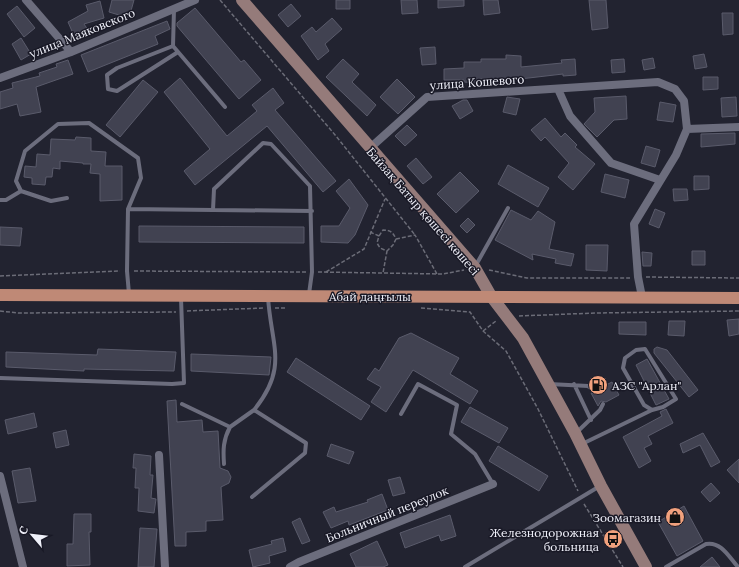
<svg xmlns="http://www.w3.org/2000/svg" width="739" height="567" viewBox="0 0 739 567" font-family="Lora,serif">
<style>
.building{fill:#414251;stroke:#5a5b6b}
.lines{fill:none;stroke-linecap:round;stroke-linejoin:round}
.path{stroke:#6b6c77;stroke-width:1.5;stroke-dasharray:4 2;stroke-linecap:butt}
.lane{stroke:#6c6d7d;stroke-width:4}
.street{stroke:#6c6d7d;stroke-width:8}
.secondary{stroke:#957b7a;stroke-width:12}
.primary{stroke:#bf8976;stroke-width:12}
.labels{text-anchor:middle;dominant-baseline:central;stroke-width:3;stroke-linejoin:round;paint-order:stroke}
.street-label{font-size:12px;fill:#eff0f9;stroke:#191926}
.poi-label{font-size:12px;fill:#eff0f9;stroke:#191926;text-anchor:end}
</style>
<rect width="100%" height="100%" fill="#222330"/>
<path class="building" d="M112,0H134L129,18L109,12Z
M336,0H350V9H336Z
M401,0H417L418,13L402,14Z
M438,0H464V6L438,8Z
M483,0H498L500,13L484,15Z
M589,0H606L608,28L592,30Z
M100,1L104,18L84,24L88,30L75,38L68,22L88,11L86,5Z
M291,4L301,16L288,27L278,15Z
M17,6L35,28L24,37L7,14Z
M195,8L241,62L244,60L261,80L239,99L177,26V23Z
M722,13H733V34L723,35Z
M332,18L342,29L325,44L329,51L318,60L301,36L312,27L316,32Z
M167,21L170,29L155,36L158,44L88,72L81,55Z
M21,38L31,54L21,60L12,44Z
M435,47L436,64L422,65L420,48Z
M704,54L707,67L695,69L693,56Z
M506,55L521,56V67L562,63L561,60L575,59L576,75L563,76V74L520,79H476V83L464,82V80H444V69L464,68V62H481V59H506Z
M653,58L655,68L644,70L642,60Z
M343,59L359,74L352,82L376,105L367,116L326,77Z
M624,59L625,72L612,73L611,60Z
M68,60L73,74L36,87L41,112L20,116L17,104L0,109V92L13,88L12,83L40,76L39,73L57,67L56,64Z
M703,77H718V89L703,90Z
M180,78L227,136L257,111L252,105L273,88L284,103L275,110L336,181L323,192L267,126L195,185L184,171L210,149L164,92Z
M397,79L415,97L398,114L380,97Z
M143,80L158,92L120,137L106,125Z
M626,96L627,119L614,120L597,137L584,124L595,112L594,98Z
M507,97L520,99L516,115L503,112Z
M736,97L737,116L722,117L721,98Z
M463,100H467L473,111L460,119L452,106Z
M660,102L676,105L673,122L657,120Z
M545,118L561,137L565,133L577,145L575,147L595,164L573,190L558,177L569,163L545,137L541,141L531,130Z
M407,125L417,135L405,146L395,136Z
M735,133V144L701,147V134Z
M76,137L91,138V151L106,152L105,166H122V200L100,201V174L90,173L91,164H83V163L60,161V169L53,168L52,177H46L45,185L32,184V178L24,177L25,166L36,167L37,154L50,155L51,139L75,140Z
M646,146L660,150L655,167L641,163Z
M416,158L432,177L423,184L407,166Z
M508,165L549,188L538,207L498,184Z
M460,172L479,191L456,213L437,194Z
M605,174L629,180L625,198L601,192Z
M694,176H709V189L694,190Z
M349,179L368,205L355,235L348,243L321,242V226H339L350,208L336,191Z
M673,189H687L688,200L674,201Z
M655,209L665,213L659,228L649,224Z
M511,210L531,220L538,211L555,222L549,249L574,254L571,266L555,263L556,259L532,254L533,260L495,240Z
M468,218L475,225L467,233L460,226Z
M139,226L304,227V243L139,242Z
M0,227L22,228L20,246L0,245Z
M586,245H608L607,271L586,270Z
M692,251H705V265H692Z
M642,252L652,253L651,266H643Z
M739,319V334L729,336L727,320Z
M669,321H685L684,336L668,335Z
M619,322H646V335L619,334Z
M411,333L459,358L450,374L478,391L470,404L413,370L386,412L371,402L381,387L367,379L375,368L379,371L399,338Z
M657,347L667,350L698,390L689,397L654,353V349Z
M98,349L176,352L174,371L84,369V371L6,367V352L97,355Z
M191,354L271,357L269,375L191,371Z
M296,358L370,406L361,420L287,372Z
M647,359L669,399L656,405L636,365Z
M612,382L619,395L606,402L601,401L598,406L591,393L597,394L598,389Z
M176,400L177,422L202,420L203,432L218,431L220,468L228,471L231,477L229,483L221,487L223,520L206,521V531L186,532V546H175L167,401Z
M470,407L508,428L499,443L461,422Z
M666,409L673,423L648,436L652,444L644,448L651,461L639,468L623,437L662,416L660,412Z
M34,413L37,427L8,434L5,420Z
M66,430L69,445L56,448L53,433Z
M703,433L720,462L711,467L700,445L683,453L680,444Z
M331,444L354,452L349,464L327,456Z
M498,446L548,476L539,491L489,461Z
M134,454L151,456L150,475H153L151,498L156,499L154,513L138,511L139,488H135L136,468H133Z
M739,459V483L727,470Z
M30,468L36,501L18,503L12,471Z
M400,477L405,493L393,496L388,480Z
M711,483L720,493L710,502L701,492Z
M382,494L388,510L349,525L348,521L331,528L323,512L334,507L336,512L368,502L367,500Z
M684,506L703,541L677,556L658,522Z
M74,514H91V532H89L90,565L67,566V544H73Z
M450,515L456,536L441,541L439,535L405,548L400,533Z
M300,518L310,541L302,544L292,522Z
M140,528L157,529L154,567H138Z
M283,538L286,551L269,556L270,563L253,567L249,550L272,544L271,541Z
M377,541L388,565L383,567H356L350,554Z
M712,557L720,567H700Z"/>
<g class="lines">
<path class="path" d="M220,0L336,136L415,235
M370,232L379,236L377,243L380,248L387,251L383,273
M379,236L383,230C390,230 393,232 396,239L393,245L387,251
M396,239L415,235L437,274
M489,270L527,278H630
M134,271L306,272
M318,272L443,274L464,270
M326,272L364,249L385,199
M0,276L120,271
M646,277L739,278
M275,308H285
M421,308L470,312L483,331L506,351L538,409L578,491
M0,311L18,313L176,312
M187,311L263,308
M519,316L595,313L739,311
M483,331L496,321
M584,504L623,567"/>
<path class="lane" d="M174,9L173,46L225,107
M173,46L117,68L107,75L108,89L117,91L178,52
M67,198L51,201L21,191L16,181L25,151L58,124L89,123L138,158L141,178L128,209L127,271L129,294
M0,200H6L21,191
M128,209L312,211
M213,210L214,189L263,143L271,144L310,186L312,272L309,294
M476,265L508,208
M645,349L676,399L663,407L652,410L644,405L623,368L625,358L636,350Z
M0,378L172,384L184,383L181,298
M549,384L588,386L595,391
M574,384L591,420
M182,404L230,427L254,410L306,443L305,453L252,497
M254,410C289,367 271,346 268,297
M401,414L418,384L457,405L451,434L475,454L493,484
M576,433L600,410L603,404
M582,444L652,410
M224,464C223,450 223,440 230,427
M465,567L600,486
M666,567L706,544C721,541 729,557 738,567"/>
<path class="street" d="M26,0L71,52
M0,78L71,52L195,0
M558,89L570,116L611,163L660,180
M687,129L739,127
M370,148L427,97L658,82L675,89L684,101L687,129L676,155L634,224L638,277L642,297
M159,455L165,567
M0,476L23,567
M290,567L299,562L493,484"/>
<path class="secondary" d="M242,0L475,268L491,296L523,338L575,433L601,486L646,567"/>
<path class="primary" d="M0,295L739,298"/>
</g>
<defs>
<symbol id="fuel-disc" viewBox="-11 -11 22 22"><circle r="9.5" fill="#f1a17d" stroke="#191926"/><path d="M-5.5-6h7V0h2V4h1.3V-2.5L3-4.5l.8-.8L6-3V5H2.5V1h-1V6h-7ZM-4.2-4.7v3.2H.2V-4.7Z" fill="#111"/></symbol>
<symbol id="shop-disc" viewBox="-11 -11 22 22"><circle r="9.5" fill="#f1a17d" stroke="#191926"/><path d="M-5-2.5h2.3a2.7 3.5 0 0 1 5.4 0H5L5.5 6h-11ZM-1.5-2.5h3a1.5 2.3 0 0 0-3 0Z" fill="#111"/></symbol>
<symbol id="bus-disc" viewBox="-11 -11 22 22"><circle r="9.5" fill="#f1a17d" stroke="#191926"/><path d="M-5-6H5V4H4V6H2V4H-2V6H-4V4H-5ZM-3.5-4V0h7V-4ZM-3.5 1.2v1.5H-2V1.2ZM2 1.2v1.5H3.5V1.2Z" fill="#111"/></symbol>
</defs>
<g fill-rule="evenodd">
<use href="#fuel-disc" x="587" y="374" width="22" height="22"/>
<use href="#shop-disc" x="664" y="506" width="22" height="22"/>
<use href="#bus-disc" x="602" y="528" width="22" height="22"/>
</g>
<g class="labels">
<g class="street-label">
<text transform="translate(82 33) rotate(-22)">улица Маяковского</text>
<text transform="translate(477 82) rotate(-4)">улица Кошевого</text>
<text transform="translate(423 211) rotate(49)">Байзақ Батыр қөшесі көшесі</text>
<text x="370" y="296">Абай даңғылы</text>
<text transform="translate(387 514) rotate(-22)">Больничный переулок</text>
</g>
<g class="poi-label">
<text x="612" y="385" text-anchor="start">АЗС "Арлан"</text>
<text x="661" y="517">Зоомагазин</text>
<text x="599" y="532">Железнодорожная<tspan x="599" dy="14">больница</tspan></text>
</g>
</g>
<g transform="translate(32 535) rotate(298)" stroke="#191926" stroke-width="3" paint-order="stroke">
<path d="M0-3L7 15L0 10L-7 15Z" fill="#eff0f9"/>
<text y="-6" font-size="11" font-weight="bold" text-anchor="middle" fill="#eff0f9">С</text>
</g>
</svg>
